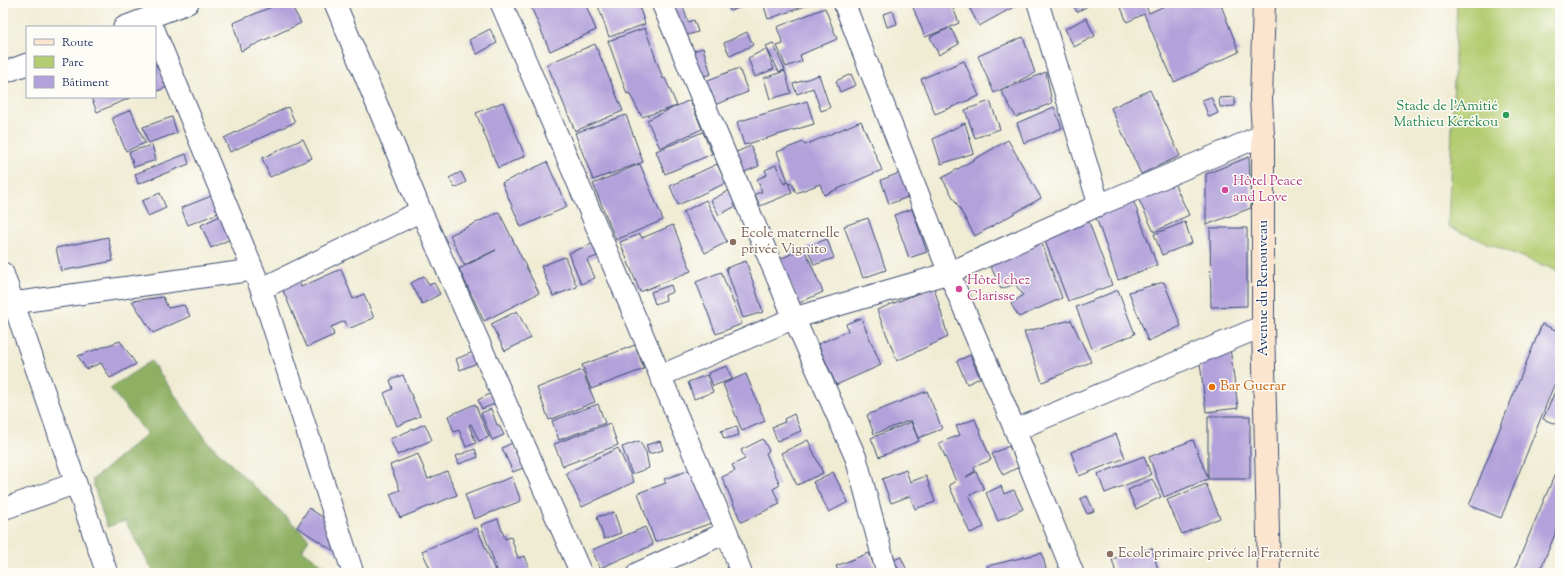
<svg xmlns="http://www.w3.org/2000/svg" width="1563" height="576" viewBox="0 0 1563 576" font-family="'Sorts Mill Goudy',serif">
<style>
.green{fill:#b4cc71;stroke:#687e68}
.forest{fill:#8fb063;stroke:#557060}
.building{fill:#b2a1da}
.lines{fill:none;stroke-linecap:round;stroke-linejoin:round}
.minor-casing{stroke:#3b4b70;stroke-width:23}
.secondary-casing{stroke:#3b4b70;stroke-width:24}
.minor{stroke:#fff;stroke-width:21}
.secondary{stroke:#fbe5cf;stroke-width:22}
.leisure-dot{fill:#2e9e5b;stroke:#fdfcf7;stroke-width:1.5}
.hotel-dot{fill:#d1479c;stroke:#fdfcf7;stroke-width:1.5}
.education-dot{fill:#8d6e63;stroke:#fdfcf7;stroke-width:1.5}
.food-dot{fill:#e8710a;stroke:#fdfcf7;stroke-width:1.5}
.labels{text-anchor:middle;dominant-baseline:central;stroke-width:3;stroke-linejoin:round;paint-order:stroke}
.leisure-label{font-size:14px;fill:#27864d;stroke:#fdfcf7;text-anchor:end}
.hotel-label{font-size:14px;fill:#b23c85;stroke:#fdfcf7;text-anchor:start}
.education-label{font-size:14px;fill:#785e54;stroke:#fdfcf7;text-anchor:start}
.street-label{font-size:14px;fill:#1b2f5e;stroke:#fdfcf7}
.food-label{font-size:14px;fill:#c56008;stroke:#fdfcf7;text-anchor:start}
</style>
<rect width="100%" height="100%" fill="#fdfcf7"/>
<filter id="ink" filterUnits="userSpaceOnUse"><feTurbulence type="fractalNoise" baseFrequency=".025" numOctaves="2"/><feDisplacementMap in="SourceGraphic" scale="8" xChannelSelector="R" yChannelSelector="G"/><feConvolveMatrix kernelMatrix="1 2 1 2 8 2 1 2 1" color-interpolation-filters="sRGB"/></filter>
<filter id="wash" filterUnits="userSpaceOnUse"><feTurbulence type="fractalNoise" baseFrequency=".012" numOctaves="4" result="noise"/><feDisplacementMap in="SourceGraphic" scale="16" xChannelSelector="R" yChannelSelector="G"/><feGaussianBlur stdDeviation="0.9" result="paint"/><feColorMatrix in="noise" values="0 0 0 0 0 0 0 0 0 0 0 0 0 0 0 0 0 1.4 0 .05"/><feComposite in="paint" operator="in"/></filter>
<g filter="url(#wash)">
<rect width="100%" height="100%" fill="#f0ecd4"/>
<path class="green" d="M1457,3H1560V272L1448,227Z"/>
<path class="forest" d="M151,361L208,442L309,539L302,550L334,573H154L125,521L107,527L92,480L147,434L110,388Z"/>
<g id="blocks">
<path class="building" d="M281,3H290L301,23L241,51L233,23Z
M541,3H585L596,30L550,51L531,7Z
M597,3H638L645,24L609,37Z
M674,3H685L675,7Z
M727,3H752L730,11Z
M763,3H814L768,19Z
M917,3H951L959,23L950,27L959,44L939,55L930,37L949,28L925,37L912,5Z
M967,3H1021L979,26Z
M1072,3H1093L1077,12Z
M1119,3H1152L1146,6L1149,13L1171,3H1212L1213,5H1221L1239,52L1174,82L1144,14L1127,22Z
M683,6L688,22L694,20L698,32L677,38L672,10Z
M825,8L837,39L800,55L802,61L786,67L777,46L783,44L777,27Z
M893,11L897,24L887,27L883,14Z
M1086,18L1095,36L1074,47L1065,29Z
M645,28L663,79L665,78L677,106L690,100L702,129L660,148L647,120L677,106L642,117L629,93L627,94L608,41Z
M490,29L497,43L477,54L469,40Z
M747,32L753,45L730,56L724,43Z
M1023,37L1035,73L994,93L978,56Z
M773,43L785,70L779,72L766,46Z
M595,44L623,111L575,131L547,64Z
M703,48L711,74L694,79L686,53Z
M766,49L774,69L755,77L748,58Z
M161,59L172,85L155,92V61Z
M964,61L979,96L935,114L921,79Z
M739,68L748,92L704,109L695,85Z
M785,71L791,93L770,99L764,78Z
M1046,72L1052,103L1016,117L1001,91Z
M851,74L856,85L840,92L836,81Z
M819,75L830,108L821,111L813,88L797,94L793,84Z
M1150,90L1180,156L1141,174L1111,108Z
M91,97H132L97,112Z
M1211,97L1218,113L1209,117L1202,100Z
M1235,97V106L1220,107L1219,98Z
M807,101L814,124L744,145L737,122Z
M990,101L1000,129L975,138L965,110Z
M503,102L525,156L498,168L476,113Z
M288,107L295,122L230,152L224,138Z
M1054,107L1062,128L1024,143L1017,123Z
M131,110L145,143L126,151L112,118Z
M626,115L643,162L593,180L575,133Z
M172,117L177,133L148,143L143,127Z
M861,121L882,170L824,195L820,184L796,193L792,183L789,184L777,152L803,142L805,145Z
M965,123L974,153L941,164L933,139Z
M703,132L712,154L665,174L656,151Z
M303,139L312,158L270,177L262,158Z
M1008,140L1041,198L975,236L942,178Z
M152,145L156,160L134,167L129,152Z
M751,146L759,166L742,173L734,153Z
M186,154L189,164L138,184L135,174Z
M1249,157L1251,208L1206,225V174Z
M547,162L567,207L521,227L502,183Z
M640,164L663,220L616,240L593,184Z
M717,164L726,183L678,205L670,186Z
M776,165L784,184L788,182L792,193L760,206L755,194L762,192L757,179L767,175L765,170Z
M461,172L466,182L455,188L449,178Z
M902,172L911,196L889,204L881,180Z
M1174,183L1189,215L1154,232L1139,200Z
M732,189L740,204L719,215L711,200Z
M1129,189L1157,265L1118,280L1091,203Z
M160,193L166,208L148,216L142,201Z
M214,195L221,212L188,225L181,208Z
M706,200L727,242L705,253L683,212Z
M912,209L927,252L909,258L894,215Z
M1085,211L1112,285L1068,301L1040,228Z
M499,212L539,293L484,321L459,269L496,250L464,265L450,235Z
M226,213L237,236L211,248L201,225Z
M868,218L886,270L863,278L844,226Z
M1185,222L1192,243L1162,255L1154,234Z
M673,225L691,271L640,292L620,242L640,234L642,238Z
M1210,228H1247V306L1211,307Z
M1038,233L1062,298L1019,317L1011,304L1023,295L1015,284L1001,289L986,256Z
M108,237L113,261L61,271L56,248Z
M827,239L834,258L814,265L807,247Z
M592,244L597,256L587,260L595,278L581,284L569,253Z
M804,248L823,292L799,303L780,259Z
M565,257L577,287L553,296L541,266Z
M746,261L763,312L743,318L726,268Z
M341,269L353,299L364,294L374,318L348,329L345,321L331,327L334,335L307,347L282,288L299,281L301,287Z
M721,272L742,324L716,334L696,282Z
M424,276L429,285L434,283L440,294L422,304L411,283Z
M1164,282L1181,326L1148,341L1129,292Z
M671,285L673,292L665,295L666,300L655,304L651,292Z
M934,287L948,337L897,361L877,310Z
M1118,290L1135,334L1093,351L1076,307Z
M163,297L168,308L184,305L190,316L153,333L132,301Z
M517,311L531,338L505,351L491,324Z
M861,318L881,365L836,385L818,344L848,331L846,324Z
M1071,320L1091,362L1042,382L1024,332Z
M1542,324L1560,332V370L1501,518L1469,505Z
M120,341L136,364L110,378L101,363L86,369L78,356Z
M635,345L644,369L591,389L582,365Z
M1230,348L1238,408L1206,412L1199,354Z
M478,350L482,361L460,370L456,359Z
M970,355L980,378L967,384L957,361Z
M727,366L732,379L713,386L708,373Z
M582,370L595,402L549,420L537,388Z
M746,374L765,421L742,431L723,384Z
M403,375L420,416L397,426L384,393L393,389L390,380Z
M707,375L713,392L694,399L688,382Z
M1560,380V426L1543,419Z
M927,391L942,429L918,438L911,420L874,434L867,415Z
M494,392L499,402L482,409L478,400Z
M475,404L489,437L479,441L471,424L469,425L476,443L466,447L459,430L454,432L448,416Z
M598,404L605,423L559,440L552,421Z
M491,409L497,425H499L504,435L492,440L481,413Z
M794,414L801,431L777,441L772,427L785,422L784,419Z
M1208,416H1250V479H1208L1164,497L1149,457L1193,440L1208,478Z
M975,419L991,460L974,467L975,471L966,477L976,472L984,489L969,495L984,527L970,533L949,485L956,481L939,443L960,435L956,426Z
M911,422L919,441L879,457L871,438Z
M610,423L618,445L563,466L554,444Z
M425,424L432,440L397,455L390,439Z
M737,426L739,435L724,439L721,431Z
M1116,434L1125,458L1079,476L1071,452Z
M763,439L769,451L766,453L780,485L773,489L780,504L741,522L722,477L735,471L732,465L745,459L741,450Z
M808,440L823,473L797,485L781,453Z
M639,441L646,452L649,468L632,474L622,447Z
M660,441L663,450L649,454L646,445Z
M512,443L523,468L513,472L502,448Z
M1009,446L1019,467L1003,475L992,454Z
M618,448L634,482L582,507L566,473Z
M475,449L478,457L459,464L456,456Z
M418,454L428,479L447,471L457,495L400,518L390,494L400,490L390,465Z
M1144,456L1151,475L1105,493L1098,474Z
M693,469L715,522L655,542L638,493L666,483L664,479Z
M906,470L910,482L926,476L935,502L915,509L910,496L891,503L882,479Z
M833,472L848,502L829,512L813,482Z
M1555,474L1560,476V522L1539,573H1513Z
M512,477L521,501L474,519L465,495Z
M1152,479L1161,497L1136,509L1128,490Z
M1206,484L1220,518L1182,534L1167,500Z
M1001,486L1004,494L1014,490L1023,509L998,521L986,493Z
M1087,496L1094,511L1087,514L1080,499Z
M309,508L353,538L348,546L349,561L297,527Z
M614,512L621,533L604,539L597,517Z
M498,519L505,539L511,537L518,558L525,556L531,573H498L481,525Z
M645,527L653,545L600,568L592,550Z
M477,528L495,570L488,573H432L422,551Z
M1152,548L1159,573H1116L1112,559Z
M869,553L877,573H839L836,566Z
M1042,553L1047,573H989L987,566Z
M901,557L908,573H900L894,560Z"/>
</g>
</g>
<g filter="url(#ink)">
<use href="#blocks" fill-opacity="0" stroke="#3b4b70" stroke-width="1"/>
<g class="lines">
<defs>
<path id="minor" d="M335,3L421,211L581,573
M501,3L727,532L741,573
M662,3L794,318L856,458L887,573
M844,3L949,273L1015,430L1073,573
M1038,3L1099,205
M124,27L188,3
M155,32L261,289L353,573
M3,73L27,64
M3,273L107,573
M261,289L421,211
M13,303L253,270
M660,376L794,318L949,273L1099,205L1263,135
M1015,430L1263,326
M3,509L76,483
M638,573L727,532"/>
<path id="secondary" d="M1264,3L1261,99L1263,135V326L1269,573"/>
</defs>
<use href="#minor" class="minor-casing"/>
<use href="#secondary" class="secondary-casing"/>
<use href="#minor" class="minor"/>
<use href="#secondary" class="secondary"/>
</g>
</g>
<circle class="leisure-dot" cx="1506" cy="115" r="4"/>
<g class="hotel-dot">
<circle cx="1225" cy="190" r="4"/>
<circle cx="959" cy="289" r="4"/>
</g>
<g class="education-dot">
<circle cx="733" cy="242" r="4"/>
<circle cx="1110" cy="554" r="4"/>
</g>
<circle class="food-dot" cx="1212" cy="387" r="4"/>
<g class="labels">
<g class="leisure-label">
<text x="1498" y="107">Stade de l'Amitié<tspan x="1498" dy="16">Mathieu Kérékou</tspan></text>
</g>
<g class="hotel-label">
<text x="1233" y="182">Hôtel Peace<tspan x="1233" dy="16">and Love</tspan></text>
<text x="967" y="281">Hôtel chez<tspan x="967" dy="16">Clarisse</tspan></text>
</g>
<g class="education-label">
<text x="741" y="234">Ecole maternelle<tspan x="741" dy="16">privée Vignito</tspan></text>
<text x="1118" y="554">Ecole primaire privée la Fraternité</text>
</g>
<g class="street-label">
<text transform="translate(1264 288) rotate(-90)">Avenue du Renouveau</text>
</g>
<g class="food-label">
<text x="1220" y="387">Bar Guerar</text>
</g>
</g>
<rect width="1563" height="576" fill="none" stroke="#fdfcf7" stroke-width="16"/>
<rect x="26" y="26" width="130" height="72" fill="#fdfcf7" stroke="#a3aaba"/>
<rect x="34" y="39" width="20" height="6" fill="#fbe5cf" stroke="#a3aaba"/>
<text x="62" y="46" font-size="12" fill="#1b2f5e">Route</text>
<rect x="34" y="56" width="20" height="12" fill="#b4cc71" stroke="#a3aaba"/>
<text x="62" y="66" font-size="12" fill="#1b2f5e">Parc</text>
<rect x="34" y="76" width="20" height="12" fill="#b2a1da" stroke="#a3aaba"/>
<text x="62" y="86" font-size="12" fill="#1b2f5e">Bâtiment</text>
</svg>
